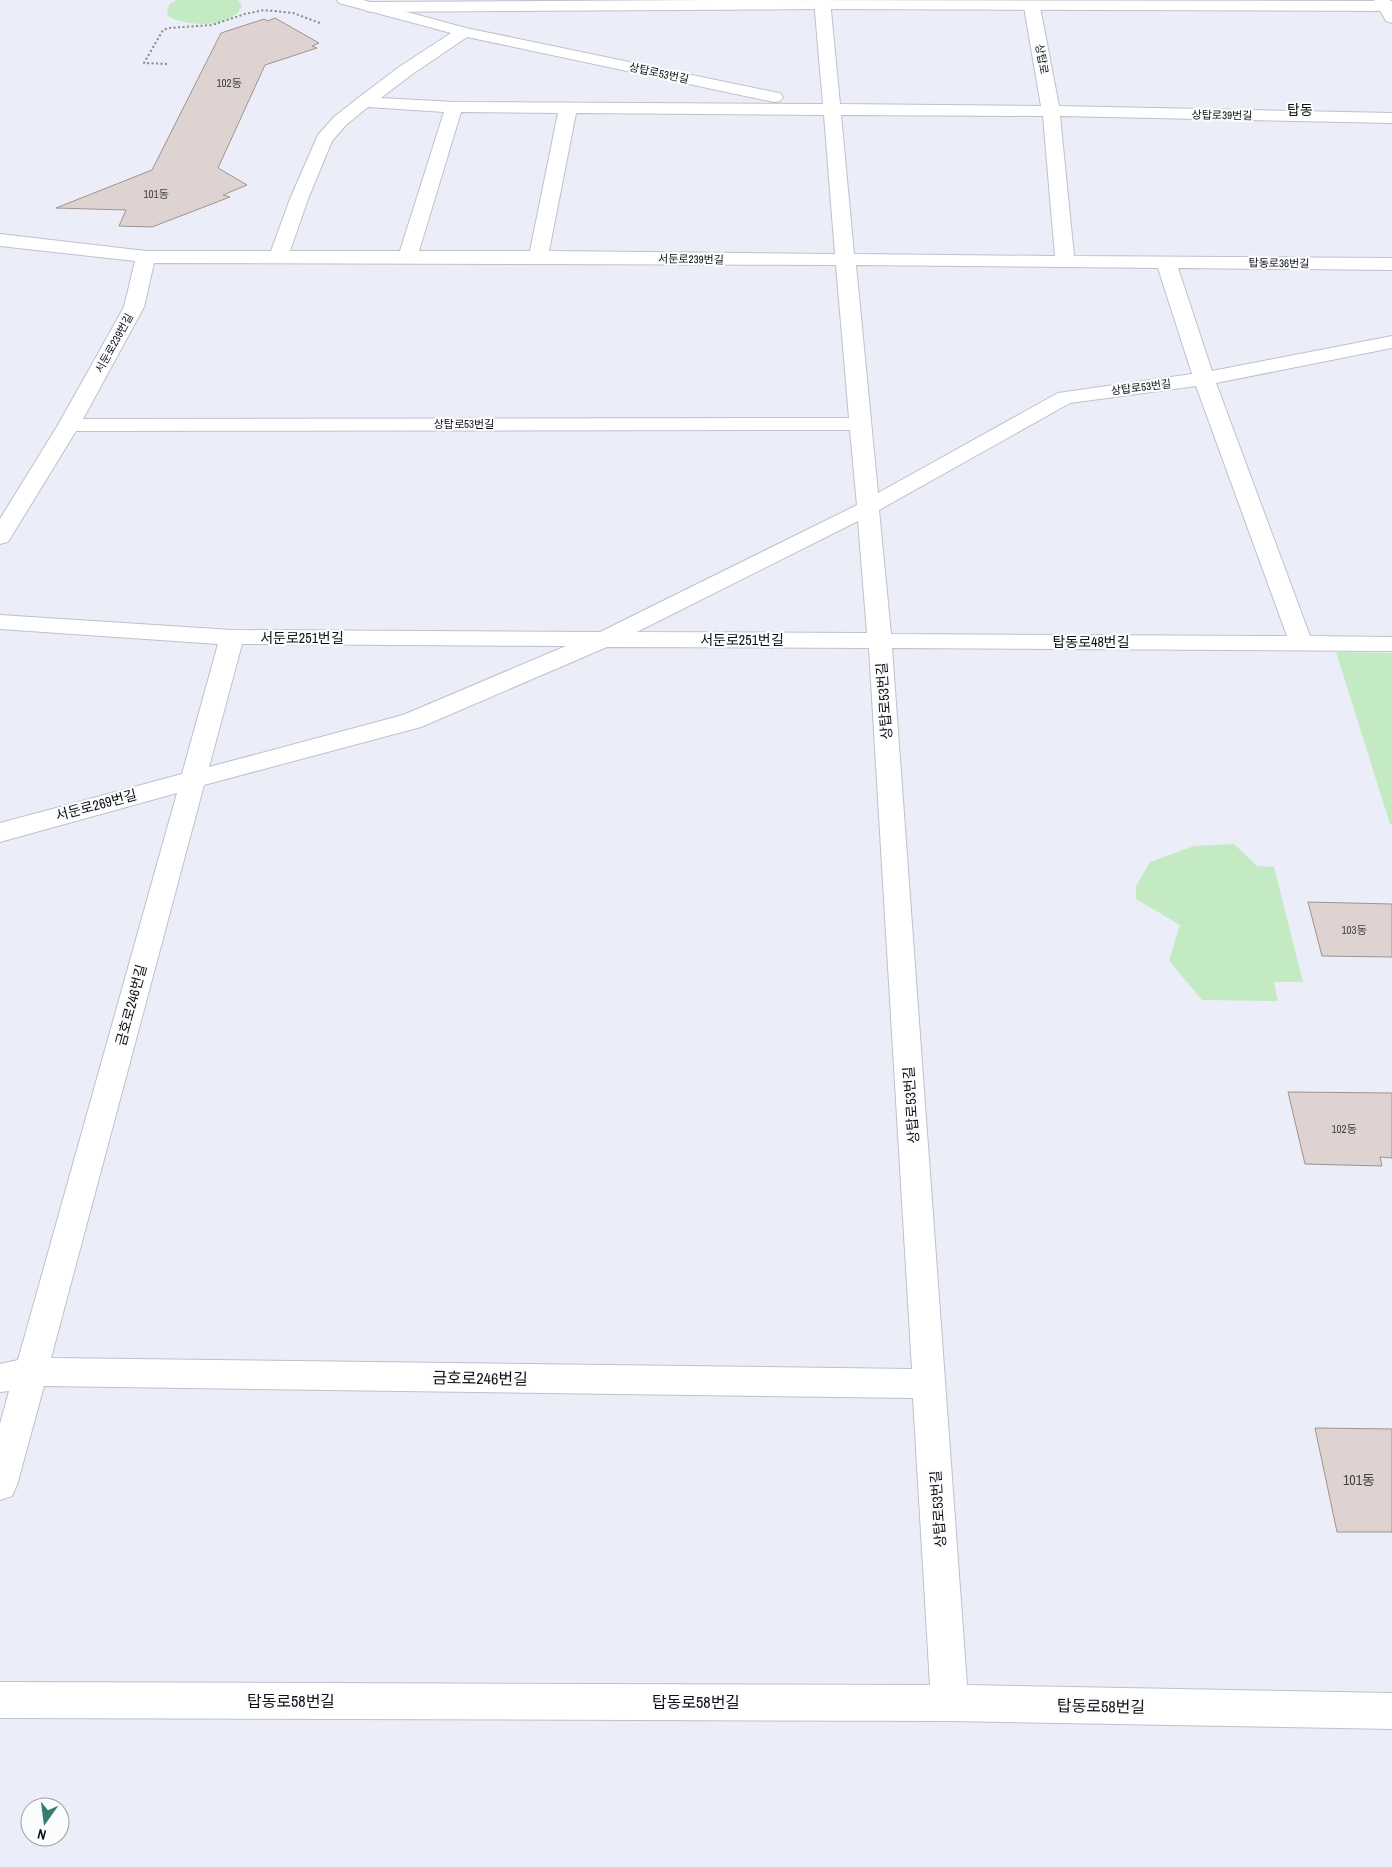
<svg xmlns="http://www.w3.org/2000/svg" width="1392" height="1867" viewBox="0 0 1392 1867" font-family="'Archivo Narrow','Noto Sans KR',sans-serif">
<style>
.green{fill:#c4eac4}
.building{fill:#ded3d0;stroke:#9e9390}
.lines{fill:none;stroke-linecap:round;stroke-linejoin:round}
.minor-casing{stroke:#bfc1ca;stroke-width:2}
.tertiary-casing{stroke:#bfc1ca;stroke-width:2}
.path{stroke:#86888f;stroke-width:2;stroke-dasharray:2 2.5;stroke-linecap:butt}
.minor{fill:#fff;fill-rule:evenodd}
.tertiary{fill:#fff;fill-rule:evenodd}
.labels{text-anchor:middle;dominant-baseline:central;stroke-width:4.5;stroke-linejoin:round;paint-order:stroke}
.far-street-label{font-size:11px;fill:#0f1013;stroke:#fbfcfe}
.number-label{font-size:11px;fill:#434142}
.far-quarter-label{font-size:14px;fill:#0f1013;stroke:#fbfcfe}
.street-label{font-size:14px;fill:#0f1013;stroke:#fbfcfe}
.near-number-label{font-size:14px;fill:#434142}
.near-street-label{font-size:16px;fill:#0f1013;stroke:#fbfcfe}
</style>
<rect width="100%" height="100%" fill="#ebeef8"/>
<path class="green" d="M177,0H238L242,6C232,29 186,27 168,16L167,10L170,4Z
M1336,652L1392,653V824H1390Z
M1234,844L1257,866L1274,867L1303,982H1274L1278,1001L1202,1000L1169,961L1180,925L1136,899V886L1150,862L1194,846Z"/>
<path class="building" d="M275,18L319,43L312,46L317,48L265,65L218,168L247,185L223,195L230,197L152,227L119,226L126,210L56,208L152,170L221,33L264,19L268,21Z
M1308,902L1392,904V957L1322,956Z
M1288,1092L1392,1093V1158L1380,1157L1382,1166L1305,1164Z
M1315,1428L1392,1429V1532H1337Z"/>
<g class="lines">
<defs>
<path id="minor" d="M337,0H363L466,28L774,92L780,93L783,97L780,101L774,102L467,37L411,75L381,98L454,102L823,104L814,0H830L840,104L1041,106L1024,7L1026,4H1038L1040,7L1059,106L1392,113V123L1060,116L1074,256L1392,258V270L1178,268L1212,371L1392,336V348L1216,383L1310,636L1392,637V651L892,648L967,1685L1392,1693V1729L950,1721L0,1718V1682L930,1685L913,1398L44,1386L17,1485L12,1496L0,1500V1424L9,1391L0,1392V1364L18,1360L177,793L0,842V823L182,774L218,644L0,629V615L232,630L600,632L857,505L850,430L76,431L11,537L8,542L0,544V519L58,425L124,307L135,261L0,246V234L146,251H271L290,199L318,135L334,117L358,98L399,67L451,33L339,3ZM368,107L444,112L400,251H290L308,199L332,141L346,125ZM461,112L558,113L530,251H419ZM576,113L824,115L835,254L549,251ZM841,115L1043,116L1055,256L854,254ZM154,263L836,265L849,418L83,419L144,307ZM856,265L1158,268L1192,374L1058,393L878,493ZM1196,386L1287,636L891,634L879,510L1070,403ZM858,521L867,633L637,632ZM242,644L566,646L403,715L209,767ZM607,647L869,648L912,1369L51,1358L204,785L421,727Z
M1374,0H1390L1392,4V23L1386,21Z"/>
<path id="tertiary" d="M709,0L1392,1V11L822,9L371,12L365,10L363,7L365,4L371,2Z"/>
</defs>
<use href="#minor" class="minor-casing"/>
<use href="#tertiary" class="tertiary-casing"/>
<path class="path" d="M167,64L144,63L163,30L169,28L212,25L245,14L264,10L293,13L320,23"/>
<use href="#minor" class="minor"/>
<use href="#tertiary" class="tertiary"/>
</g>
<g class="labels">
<g class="far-street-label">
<text transform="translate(1042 59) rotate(80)">상탑로</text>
<text transform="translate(659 73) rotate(12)">상탑로53번길</text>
<text transform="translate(1222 115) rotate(1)">상탑로39번길</text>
<text transform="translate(691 259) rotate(1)">서둔로239번길</text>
<text transform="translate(1279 263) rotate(1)">탑동로36번길</text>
<text transform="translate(114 343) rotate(-61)">서둔로239번길</text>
<text transform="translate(1141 387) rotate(-7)">상탑로53번길</text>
<text x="464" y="424">상탑로53번길</text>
</g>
<g class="number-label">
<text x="229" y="83">102동</text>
<text x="156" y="194">101동</text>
<text x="1354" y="930">103동</text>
<text x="1344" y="1129">102동</text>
</g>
<g class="far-quarter-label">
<text x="1300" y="110">탑동</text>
</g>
<g class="street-label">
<text x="302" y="638">서둔로251번길</text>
<text x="742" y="640">서둔로251번길</text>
<text x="1091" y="642">탑동로48번길</text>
<text transform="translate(884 701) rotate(-94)">상탑로53번길</text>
<text transform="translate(96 805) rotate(-15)">서둔로269번길</text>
<text transform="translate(131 1005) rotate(-75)">금호로246번길</text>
<text transform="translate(911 1105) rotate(-94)">상탑로53번길</text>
<text transform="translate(938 1509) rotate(-94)">상탑로53번길</text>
</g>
<g class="near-number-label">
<text x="1359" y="1480">101동</text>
</g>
<g class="near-street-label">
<text transform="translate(480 1378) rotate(1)">금호로246번길</text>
<text x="291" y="1701">탑동로58번길</text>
<text x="696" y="1702">탑동로58번길</text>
<text transform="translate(1101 1706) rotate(1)">탑동로58번길</text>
</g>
</g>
<g transform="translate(45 1822) rotate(194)"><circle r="24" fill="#fbfcfe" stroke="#9d9ea0"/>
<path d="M0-4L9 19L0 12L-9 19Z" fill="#387c70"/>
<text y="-8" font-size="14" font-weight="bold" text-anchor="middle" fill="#0f1013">N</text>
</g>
</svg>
